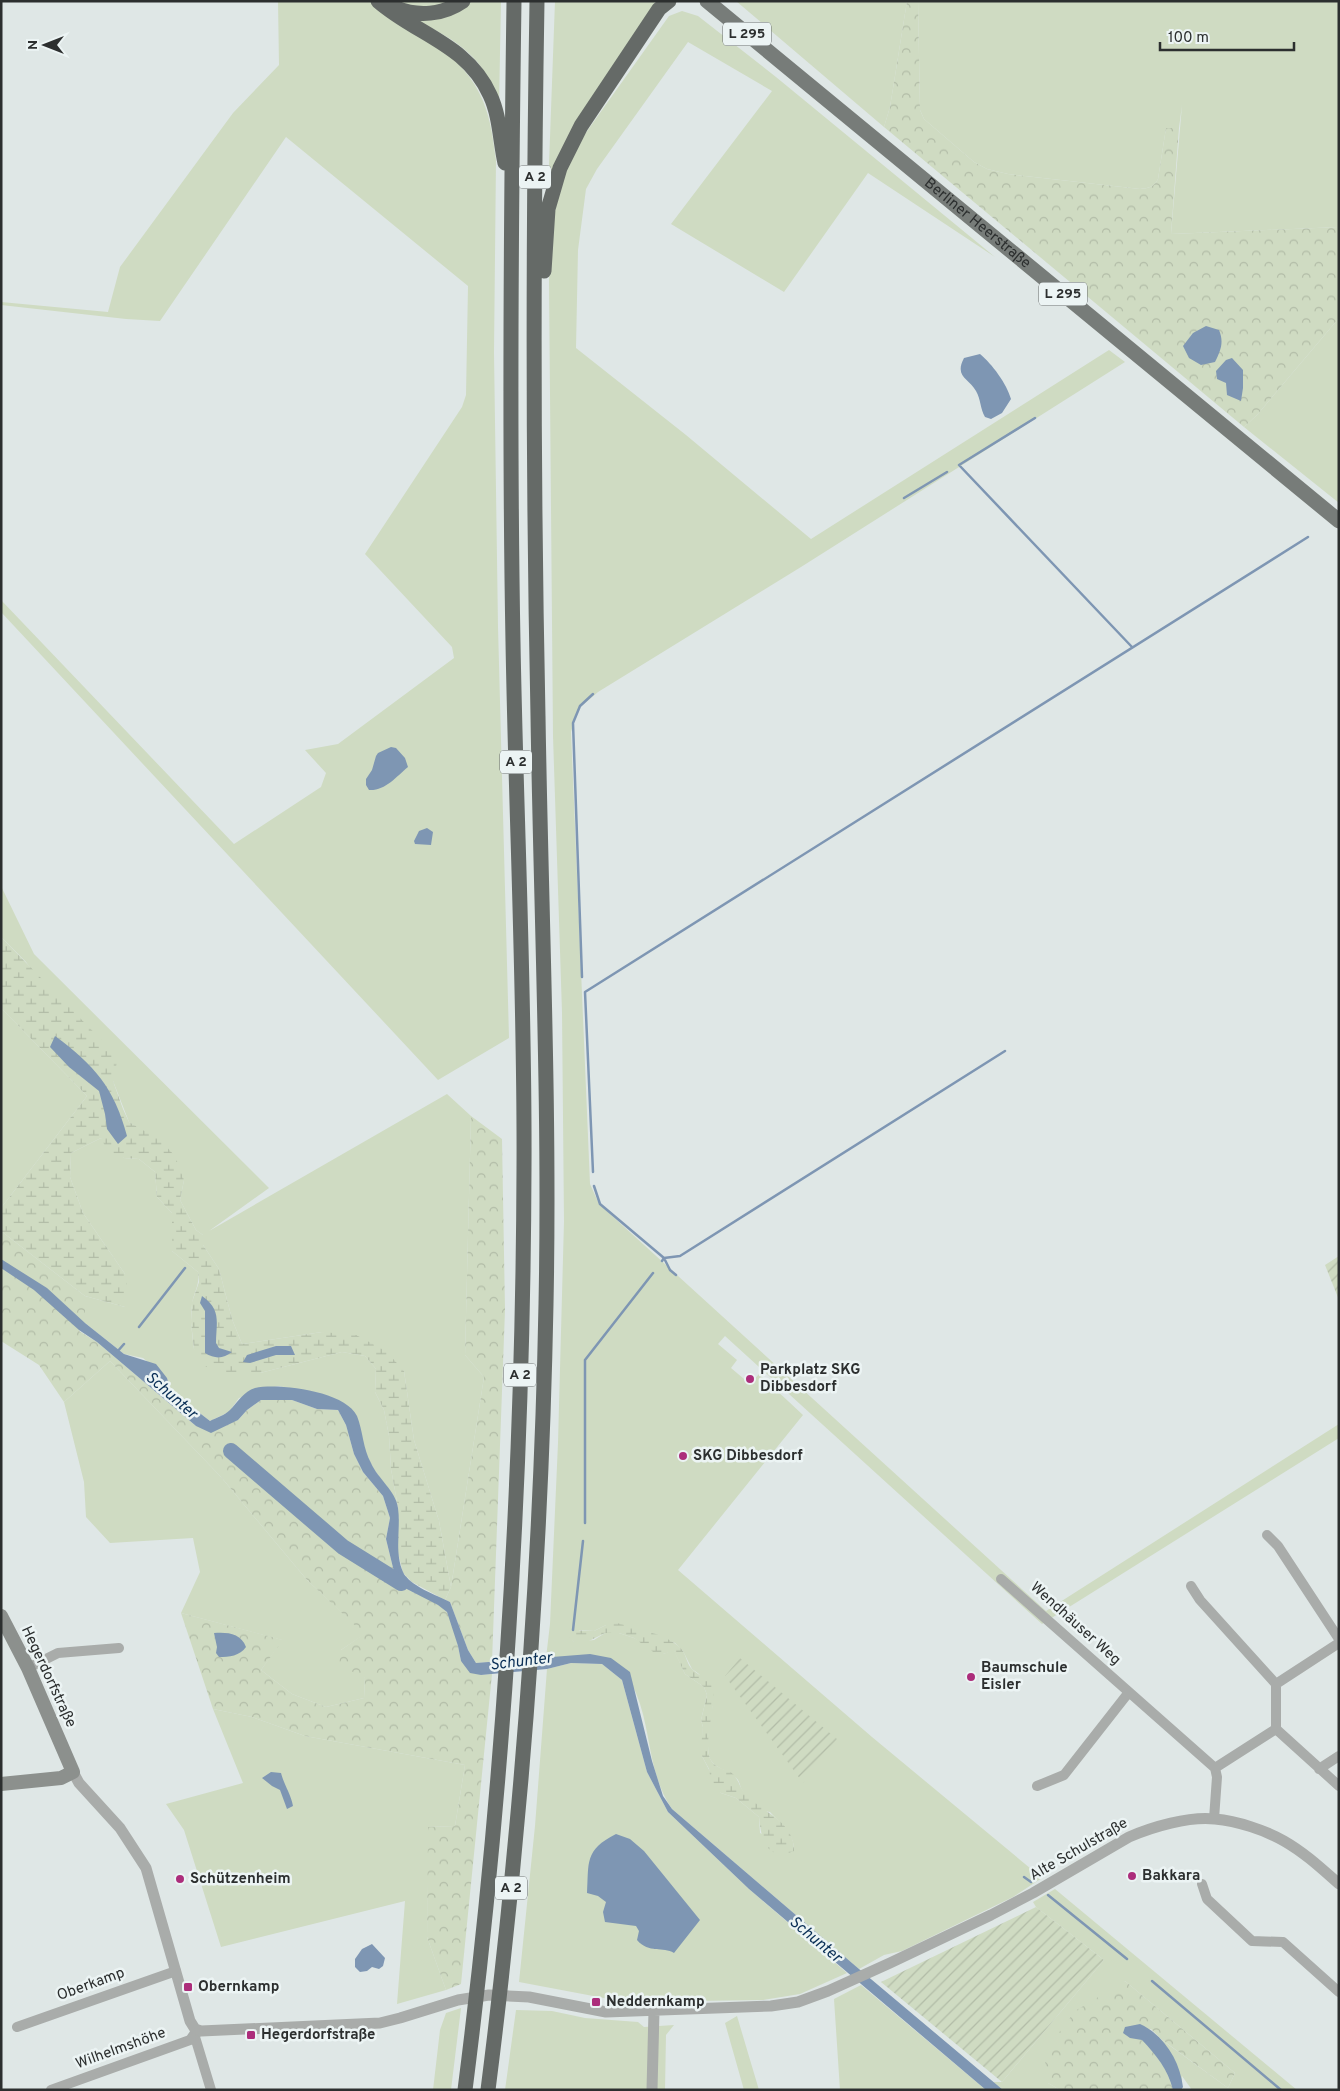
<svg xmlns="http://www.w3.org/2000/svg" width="1340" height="2091" viewBox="0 0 1340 2091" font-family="Overpass,sans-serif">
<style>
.grass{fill:#cfdbc2;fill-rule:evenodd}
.forest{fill:url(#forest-crowns)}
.wetland{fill:url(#wetland-marsh)}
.garden{fill:url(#garden-furrows)}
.water{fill:#7e96b3}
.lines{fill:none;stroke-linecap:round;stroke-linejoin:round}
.stream{stroke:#7e96b3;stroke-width:2.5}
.river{stroke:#7e96b3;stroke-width:16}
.minor{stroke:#a9acaa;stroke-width:10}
.tertiary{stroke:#a9acaa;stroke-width:11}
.secondary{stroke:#8c908d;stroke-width:14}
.primary{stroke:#777c79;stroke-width:15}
.motorway{stroke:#656a67;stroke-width:15}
.poi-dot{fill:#ac2d7b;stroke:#ecf4f4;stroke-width:2}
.labels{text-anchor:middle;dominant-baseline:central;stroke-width:5;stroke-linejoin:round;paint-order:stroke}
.shield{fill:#ecf4f4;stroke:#666a6a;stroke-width:1}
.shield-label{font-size:14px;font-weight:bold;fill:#2c2f2f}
.street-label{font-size:15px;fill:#2c2f2f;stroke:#ecf4f4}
.poi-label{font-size:15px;font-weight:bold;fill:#2c2f2f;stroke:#ecf4f4;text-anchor:start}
.water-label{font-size:16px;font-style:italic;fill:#0a2f56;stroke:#ecf4f4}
</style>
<defs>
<pattern id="forest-crowns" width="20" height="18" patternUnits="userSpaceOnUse" patternTransform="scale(1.25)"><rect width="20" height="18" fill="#cfdbc2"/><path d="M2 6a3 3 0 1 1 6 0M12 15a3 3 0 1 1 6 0" fill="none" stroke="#b2bca7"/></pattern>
<pattern id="wetland-marsh" width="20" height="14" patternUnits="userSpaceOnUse" patternTransform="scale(1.25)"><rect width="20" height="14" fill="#cfdbc2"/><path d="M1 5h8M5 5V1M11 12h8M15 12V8" fill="none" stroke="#b2bca7"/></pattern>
<pattern id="garden-furrows" width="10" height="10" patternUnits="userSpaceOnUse" patternTransform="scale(1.25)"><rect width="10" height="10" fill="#cfdbc2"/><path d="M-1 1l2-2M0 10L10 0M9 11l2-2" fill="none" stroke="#b2bca7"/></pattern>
</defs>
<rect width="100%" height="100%" fill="#dfe7e6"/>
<path class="grass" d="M278,1H371L376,7C415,31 465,55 483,101C491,120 493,140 496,160L494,353L498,627L509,1038L438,1080L1,612V600L234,844L321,787L326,773L305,750L338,744L454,658L452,647L365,554L462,407L466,395L468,286L286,137L160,321L126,319L1,305V302L108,312L120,267L233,113L279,65Z
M394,1H451L421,10Z
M472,1H501L499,105C484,56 459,42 416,20C441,20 453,18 472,1Z
M555,1H656L585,108L548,192Z
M736,1H907L890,107L884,127Z
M918,1H1339V227L1171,234L1182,105L1179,128H1166L1158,179C1154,187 1149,188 1140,189L1008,174L987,169L974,162L924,119L920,110Z
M682,11L698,16L776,77L995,257L868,173L784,292L671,224L772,91L688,42L597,169L586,189L578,250L576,348L686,435L811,539L1109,350L1125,362L801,567L598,692L578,709L571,732L590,1184L599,1204L1046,1611L1339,1424V1438L1042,1624L725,1336L718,1344L737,1360L731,1368L750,1384L759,1374L803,1415L678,1570L872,1737L1042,1878L1013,1897L902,1951L884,1955L859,1969L672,1809C647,1772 652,1731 636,1693C631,1681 619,1669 611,1658H546L550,1624L558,1443L564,1221L562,1012L553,736L549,280L553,221L562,177L575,148L669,16ZM606,1625L652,1633L675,1643L683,1651L692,1669L699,1674L713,1704C710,1717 706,1741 709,1755C711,1769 730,1769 738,1780C740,1783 740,1787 742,1790C748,1799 760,1811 770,1812C780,1823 795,1834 794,1851L760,1833L759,1817L736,1798L721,1793L702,1756L703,1727L701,1720L707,1695L704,1687L685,1674L674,1650L663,1654L634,1638L619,1633H605L594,1640L574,1642L570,1636L580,1630L594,1631Z
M1339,318V503L1244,427L1257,415Z
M1,886L34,954L269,1188L209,1231L447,1094L471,1116L465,1355L484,1377L451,1587L439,1521L414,1440L404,1371L322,1332L242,1344L232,1319L219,1269L203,1245V1235L196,1230L180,1200L184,1180L143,1131L129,1122L113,1081L26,962L1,937Z
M1,1008L87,1096L1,1208Z
M101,1138L124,1158L139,1159L155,1172L157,1197L172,1213V1251L198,1272C200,1285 194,1292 192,1304C190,1319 192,1334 194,1349L260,1373L342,1352L365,1356L376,1369L375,1392L384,1410L389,1436L391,1469L398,1507C392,1490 380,1481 371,1464C363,1450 361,1430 356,1415L319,1393L278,1386L239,1398L229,1412L210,1421L171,1391L167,1378L143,1358L124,1354L85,1323V1296L125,1307V1274L83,1213L70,1177L71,1153Z
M110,1361L221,1477L307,1580L365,1634L341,1650L365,1678L364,1698L326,1707L292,1694L261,1670L282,1640L181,1613L200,1572L193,1538L110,1543L86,1517L84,1482L64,1402Z
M571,1663L602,1664L622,1680L647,1772L668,1812L749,1889L847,1973L800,1994L763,2000L625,2002L519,1982L535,1826L547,1669Z
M213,1709L252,1717L305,1736L465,1765L455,1826L429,1827L427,1937L446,1990L397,2004L405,1901L221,1947L184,1830L166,1804L243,1783Z
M1055,1889L1297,2090H1192L1182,2076L1181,2090H1173C1170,2076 1155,2046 1142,2040C1139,2038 1133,2038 1130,2038L1140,2024L1228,2088L1235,2073L1125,1981L1048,2083L1060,2090H1003L993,2082H1002L1104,1960L1036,1907L1033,1902Z
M861,1985L986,2090H840L834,1999Z
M461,2008L451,2090H433L440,2030L446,2013Z
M516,2010L552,2011L585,2018L638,2022L644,2027L674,2025L666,2035L665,2090H505Z
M737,2016L759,2090H744L725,2023Z"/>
<path class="forest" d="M907,1H918L920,110L924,119L974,162L987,169L1008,174L1140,189C1149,188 1154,187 1158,179L1166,128H1179L1171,234L1339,227V318L1257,415L1244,427L884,127L890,107Z
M471,1116L502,1139L505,1310L492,1662L476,1663L468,1650L450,1602L445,1600L451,1587L484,1377L465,1355Z
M1,1231L85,1296V1323L79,1331L97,1342L196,1426L238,1420L247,1410L261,1400L274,1399L292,1400L317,1409L338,1410L346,1425L354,1454L363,1472L383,1496L390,1518L386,1539L397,1584C409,1591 439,1602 446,1611C453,1619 459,1650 461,1661L481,1675L492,1674L461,1984L446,1990L427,1937L428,1827L455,1826L465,1765L305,1736L252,1717L213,1709L181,1613L283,1640L261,1670L292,1694L326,1707L364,1698L365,1678L339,1665L341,1650L364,1634L307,1580L221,1477L110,1361L64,1402L39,1365L1,1341Z
M1125,1981L1235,2073L1228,2088L1161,2039L1151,2029L1130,2038C1133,2038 1139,2038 1142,2040C1155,2046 1170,2076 1173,2090H1060L1048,2083L1044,2053L1075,2011Z"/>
<path class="wetland" d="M1,937L118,1057L113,1081L123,1109L129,1122L160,1140L175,1156L184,1180L180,1200L196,1230L203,1235V1245L219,1269L232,1319L242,1344L322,1332L356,1335L386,1351L404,1371L414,1440L439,1521L451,1587L445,1600L412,1582L403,1573L397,1549L398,1507L391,1469L389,1436L384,1410L375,1392L376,1369L365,1356L342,1352L260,1373H226L204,1366L194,1349L191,1322L192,1302L199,1282L198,1272L172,1251V1213L157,1197L155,1172L139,1159L124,1158L108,1152L101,1138L71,1153L70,1177L83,1213L125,1274L127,1287L125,1307L85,1296L1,1231V1208L87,1096L1,1008Z
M617,1623C635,1628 672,1635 683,1651C686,1656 687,1663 691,1668C699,1677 713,1679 714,1692C715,1708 701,1751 713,1763C718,1769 727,1769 733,1774C739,1780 739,1787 745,1793C761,1812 795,1821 794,1851C766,1862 761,1839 759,1817L736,1798L721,1793L711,1781L709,1769L702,1756L701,1747L703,1727L701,1720L707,1695L704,1687L685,1674L674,1651L663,1654H656L634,1638L619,1633H605L587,1642H574L565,1632L568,1630L594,1631L606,1625Z"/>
<path class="garden" d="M1339,1256V1300L1325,1265Z
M740,1658L837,1739L803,1783L725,1676Z
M1036,1907L1104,1960L1002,2082L881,1982Z"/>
<path class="water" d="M1206,326L1219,330C1224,342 1221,350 1215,362L1201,365L1189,358L1183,346L1193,333Z
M980,354C992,364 1007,384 1011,399L1002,413L991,419L985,417C980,408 981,400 976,391C969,378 954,377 964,358Z
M1232,358L1243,370V388L1241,401L1227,395L1226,383L1217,379L1216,371L1226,360Z
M391,747L396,748L405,758L408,767C396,777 385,791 369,790L366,785V779L372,770L376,756L378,753Z
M427,828L433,832L431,845L415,844L414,841L419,831Z
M55,1036C94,1065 114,1087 127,1136L118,1144L107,1129L105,1114L99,1091L69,1067L50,1047Z
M1,1259L47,1288L85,1323L124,1354L156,1364L167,1378L171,1391L210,1421C216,1418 225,1415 230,1410C237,1403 244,1391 255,1388C279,1383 345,1391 357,1416C363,1431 363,1449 371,1463C378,1479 396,1491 398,1508C401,1530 394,1551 403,1572C408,1585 438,1596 450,1602L468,1650L476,1663L590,1654L611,1658L630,1672L652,1761L663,1796L672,1809L859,1969L1003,2090H986L749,1889L668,1812L647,1772L622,1680L602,1664L571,1663L547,1669L481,1675L470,1673L461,1661L458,1646L447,1612L438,1605L397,1584L386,1539L390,1518L383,1496L363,1472L354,1454L346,1425L338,1410L317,1409L292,1400H261L247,1410L238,1420L211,1433L196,1426L97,1342L79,1330L34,1290L1,1268Z
M202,1296C222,1310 216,1323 216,1343L219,1348L232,1352C223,1359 215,1359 205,1353V1311L200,1303Z
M276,1346H291L295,1355H276L250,1363L243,1362L247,1355Z
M214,1633C227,1632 241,1633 246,1647C240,1656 229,1657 219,1657L216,1653L217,1647Z
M271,1772L281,1773C284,1785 291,1794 293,1806L287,1809L280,1790L272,1786L262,1778Z
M616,1834L630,1839L644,1851L700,1920L674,1953C663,1946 649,1954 637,1940L639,1931L636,1926L605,1922L603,1912L606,1902L598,1896L587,1893C589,1863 584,1850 616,1834Z
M372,1944L385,1958L383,1966L379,1969L372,1967L367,1971L360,1972L355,1967V1959L362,1949Z
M1140,2024C1164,2035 1180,2061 1183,2087L1181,2090H1173C1168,2069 1156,2055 1142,2040L1130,2038L1123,2033L1125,2027Z"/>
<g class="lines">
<path class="stream" d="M1035,418L959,465L1132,647
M904,498L947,472
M582,977L573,723L580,706L593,694
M593,1172L585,992L1308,537
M594,1186L600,1204L664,1258L670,1270L676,1275
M662,1261L664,1258L680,1256L1005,1051
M139,1327L185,1268
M117,1352L124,1344
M585,1523V1360L653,1273
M573,1630L583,1541
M1024,1877L1031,1882
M1048,1895L1127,1959
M1152,1981L1281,2090"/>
<path class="river" d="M231,1451L343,1547L401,1583"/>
<path class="minor" d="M1267,1535L1278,1546L1339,1639
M1001,1579L1215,1768L1217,1777L1214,1819
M1191,1586L1200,1600L1276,1684V1729
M28,1668L58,1653L119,1648
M1276,1684L1339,1643
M1215,1768L1276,1729L1339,1786
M1319,1769L1339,1756
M1037,1786L1064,1775L1129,1692
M1202,1884L1207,1899L1252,1941L1283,1942L1339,1992
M17,2027L176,1971
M197,2031L195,2037L211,2090
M51,2090L190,2040L197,2030"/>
<path class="tertiary" d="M73,1772L79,1783L120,1828L146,1868L190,2021L195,2029L201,2031L380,2023L400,2018L458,2000L489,1995L529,1997L606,2012L771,2006L798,2002L828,1991L890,1963L991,1915L1033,1893L1129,1837C1152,1827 1189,1816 1215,1819C1237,1821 1265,1830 1284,1841C1305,1853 1322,1869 1339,1884
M652,2090L654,2011"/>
<path class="secondary" d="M1,1616L28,1668L73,1772L61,1778L1,1784"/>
<path class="primary" id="s1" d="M707,1L1339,521"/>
<path class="motorway" d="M378,1C417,35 467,44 490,95C500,116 500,141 505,163
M396,8C418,17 443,15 463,1
M544,271L548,209L560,168L581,126L659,9L669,1
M465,2090C504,1784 523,1476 524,1168C525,992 516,817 513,642C509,429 511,215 514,1
M488,2090C521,1829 541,1567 546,1304C550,1108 541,912 538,716C533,478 533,240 537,1"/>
</g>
<g class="poi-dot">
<circle cx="750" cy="1379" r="5"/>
<circle cx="683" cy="1456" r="5"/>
<circle cx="971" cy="1677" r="5"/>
<circle cx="1132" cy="1876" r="5"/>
<circle cx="180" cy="1879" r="5"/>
<rect x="183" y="1982" width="10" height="10" rx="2.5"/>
<rect x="591" y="1997" width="10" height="10" rx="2.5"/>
<rect x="246" y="2030" width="10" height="10" rx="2.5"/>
</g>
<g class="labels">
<g class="shield">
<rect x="723" y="22.5" width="48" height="23" rx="4"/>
<rect x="519" y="165.5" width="32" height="23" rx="4"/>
<rect x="1039" y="282.5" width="48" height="23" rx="4"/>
<rect x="500" y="750.5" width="32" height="23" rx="4"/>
<rect x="504" y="1363.5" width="32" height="23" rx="4"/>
<rect x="495" y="1876.5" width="32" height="23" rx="4"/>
</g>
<g class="shield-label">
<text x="747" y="34">L 295</text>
<text x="535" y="177">A 2</text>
<text x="1063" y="294">L 295</text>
<text x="516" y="762">A 2</text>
<text x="520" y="1375">A 2</text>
<text x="511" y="1888">A 2</text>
</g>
<g class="street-label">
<text stroke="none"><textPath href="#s1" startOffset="350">Berliner Heerstraße</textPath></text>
<text transform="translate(1075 1624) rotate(42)">Wendhäuser Weg</text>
<text transform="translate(48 1677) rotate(65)">Hegerdorfstraße</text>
<text transform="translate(1079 1850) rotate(-30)">Alte Schulstraße</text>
<text transform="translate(91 1985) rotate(-20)">Oberkamp</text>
<text transform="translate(121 2049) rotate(-20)">Wilhelmshöhe</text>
</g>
<g class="poi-label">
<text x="760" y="1370">Parkplatz SKG<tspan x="760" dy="17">Dibbesdorf</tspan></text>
<text x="693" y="1456">SKG Dibbesdorf</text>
<text x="981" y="1668">Baumschule<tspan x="981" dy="17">Eisler</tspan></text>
<text x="1142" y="1876">Bakkara</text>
<text x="190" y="1879">Schützenheim</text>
<text x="198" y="1987">Obernkamp</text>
<text x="606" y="2002">Neddernkamp</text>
<text x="261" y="2035">Hegerdorfstraße</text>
</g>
<g class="water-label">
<text transform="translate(171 1396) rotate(41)">Schunter</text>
<text transform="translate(521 1662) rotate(-7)">Schunter</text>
<text transform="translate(815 1940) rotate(40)">Schunter</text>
</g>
</g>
<rect width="1340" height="2091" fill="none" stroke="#2c2f2f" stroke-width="5"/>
<g transform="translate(45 45) rotate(270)" stroke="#ecf4f4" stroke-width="4" paint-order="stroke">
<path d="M0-4L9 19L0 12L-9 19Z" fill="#2c2f2f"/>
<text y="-8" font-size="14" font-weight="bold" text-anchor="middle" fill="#2c2f2f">N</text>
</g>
<path d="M1160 42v8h134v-8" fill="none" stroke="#2c2f2f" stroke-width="2.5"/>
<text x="1168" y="42" font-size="15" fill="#2c2f2f" stroke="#ecf4f4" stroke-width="4" paint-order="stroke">100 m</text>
</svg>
